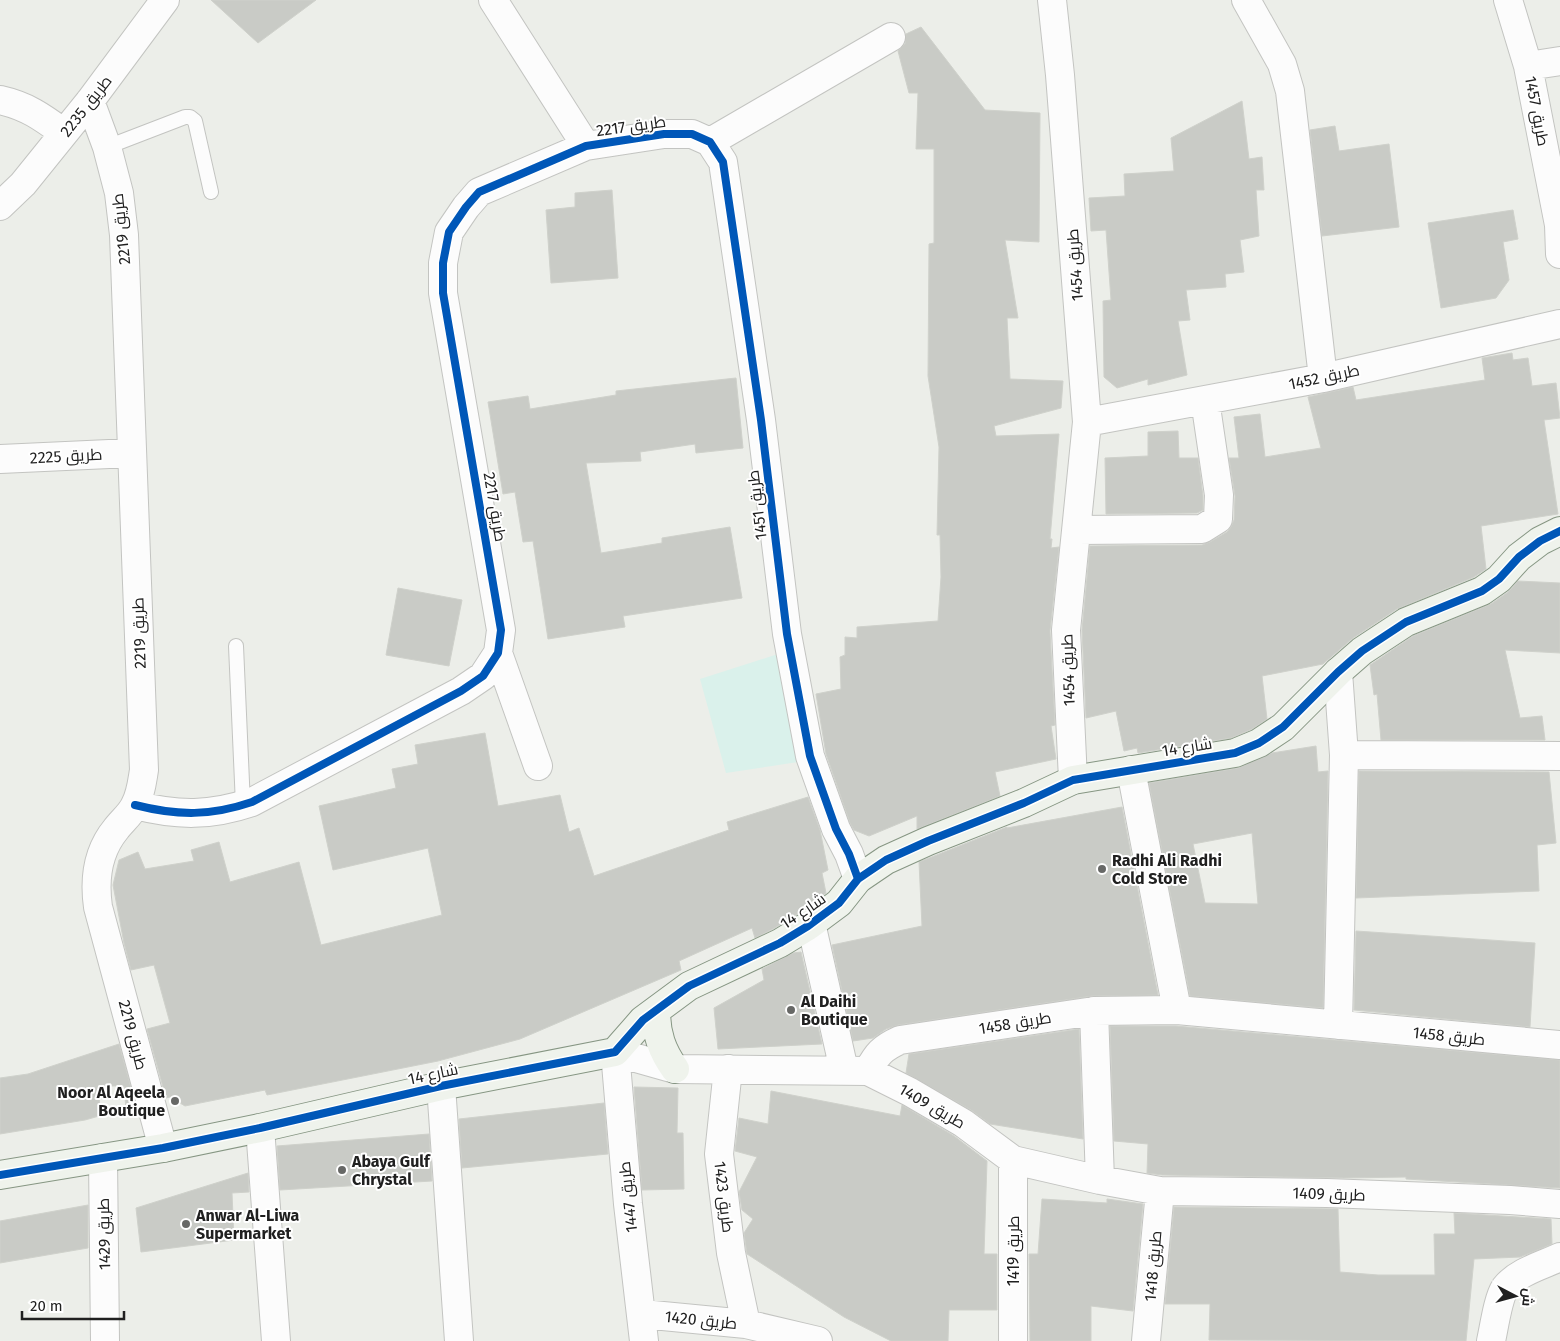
<svg xmlns="http://www.w3.org/2000/svg" width="1560" height="1341" viewBox="0 0 1560 1341" font-family="'Fira Sans',Cairo,sans-serif">
<style>
.park{fill:#daf1eb}
.building{fill:#c9cbc6;stroke:#cfd1cb;fill-rule:evenodd}
.lines{fill:none;stroke-linecap:round;stroke-linejoin:round}
.lane-casing{stroke:#c3c4c1;stroke-width:16}
.street-casing{stroke:#c3c4c1;stroke-width:30}
.secondary-casing{stroke:#869683;stroke-width:30}
.lane{stroke:#fcfcfc;stroke-width:14}
.street{stroke:#fcfcfc;stroke-width:28}
.secondary{stroke:#eff3ec;stroke-width:28}
.cycleway-casing{stroke:#fff;stroke-width:11}
.cycleway{stroke:#0057b8;stroke-width:8}
.poi-dot{fill:#676866;stroke:#fff;stroke-width:2}
.labels{text-anchor:middle;dominant-baseline:central;stroke-width:4;stroke-linejoin:round;paint-order:stroke}
.street-label{font-size:16px;fill:#202020;stroke:#fff}
.poi-label{font-size:16px;font-weight:bold;fill:#202020;stroke:#fff;text-anchor:start}
</style>
<rect width="100%" height="100%" fill="#eceee9"/>
<path class="park" d="M778,654L798,762L726,773L700,679Z"/>
<path class="building" d="M211,0H316L258,43Z
M921,27L985,110L1040,113L1039,242L1005,240L1018,318H1007L1010,379L1063,381L1061,408L994,426L996,436L1059,434L1050,539H1052L1051,548L1059,547L1050,631L1055,725L1051,726L1056,759L995,772L1000,796L917,829V816L869,836L854,830L850,823L826,754L816,694L841,689L840,657L845,655V637L857,638V627L938,621L941,577L940,535H937L939,447L928,376L929,244L934,243V149H916L918,93H909L898,51L905,44L906,34Z
M1242,101L1249,159L1262,157L1264,190H1256L1259,236L1240,240L1244,272L1225,274L1226,287L1186,290L1190,320L1178,321L1187,375L1148,385V379L1117,388L1104,377L1103,301L1111,300L1106,230L1091,231L1089,198L1125,196L1124,174L1174,171L1171,138Z
M1335,126L1339,151L1389,144L1399,227L1322,236L1310,130Z
M612,190L618,278L551,283L546,210L575,207V193Z
M1513,210L1518,239L1503,242L1509,280L1496,298L1441,308L1428,223Z
M1512,353L1513,360L1528,358L1532,386L1556,383L1560,418L1544,420L1558,514L1481,526L1486,569L1474,577L1397,609L1353,638L1323,664L1262,676L1267,719L1252,729L1231,738L1138,753L1137,748L1124,751L1116,711L1086,718L1082,630L1090,546L1202,545L1210,542L1227,532L1231,527L1234,520L1235,496L1229,458H1239L1234,417L1260,414L1265,457L1321,448L1308,397L1353,387L1356,400L1485,380L1482,358Z
M736,378L743,448L696,453L695,444L640,452L641,461L586,463L601,553L662,543V538L730,527L742,598L623,616L625,627L548,639L533,541L523,542L515,492L503,494L488,402L528,396L530,409L616,395V391Z
M1178,431L1179,458H1198L1203,496V510L1197,513L1106,514L1105,458L1148,456V432Z
M1518,581L1560,583V653L1505,650L1520,718L1542,716L1545,740H1381L1377,694L1374,695L1370,665L1413,636L1491,604L1508,592Z
M398,588L462,600L449,666L386,655Z
M485,733L498,806L560,795L569,832L579,828L594,876L729,830L727,822L808,797L820,830L828,870L822,873L826,893L799,913L773,929L755,938L752,928L679,961L681,970L520,1039L438,1061L267,1095L265,1090L185,1106L170,1097L166,1098L147,1029L170,1023L154,965L131,970L124,943L113,885L119,860L138,852L145,869L194,861L191,850L219,842L230,882L299,862L321,945L442,915L428,848L333,870L319,806L396,788L392,769L418,764L415,745Z
M1316,746L1318,772L1328,771L1323,1008L1190,996L1149,783L1238,768L1272,753ZM1252,833L1258,904L1205,903L1193,844Z
M1359,771L1549,772L1556,843L1537,845L1539,891L1356,898Z
M1122,807L1158,995L1092,996L898,1025L886,1029L873,1038L853,1041L832,945L922,926L919,862L1007,827V828Z
M1356,931L1535,943L1530,1027L1354,1010Z
M801,952L822,1044L718,1049L714,1008L764,980L762,969L793,953Z
M1110,1026H1176L1560,1060V1188L1406,1179V1177L1344,1178L1162,1175L1147,1173L1148,1144L1114,1141Z
M1079,1029L1083,1139L990,1124L971,1110L906,1073L909,1054Z
M119,1044L136,1106L126,1109L124,1086H100L99,1116L85,1120L0,1134V1078L28,1074Z
M634,1087L678,1088L677,1133H683L684,1189L642,1190Z
M771,1091L900,1116L902,1105L954,1136L987,1161L984,1254H997V1310H949L948,1341H891L844,1317L747,1254L744,1233L753,1219L742,1210L739,1192L757,1157L735,1151L739,1118L768,1124Z
M604,1103L608,1154L462,1168L459,1119Z
M429,1134L432,1181L280,1190L277,1146Z
M248,1173L249,1192L232,1193L234,1240L141,1252L136,1208Z
M1042,1199L1107,1203V1199L1143,1204L1133,1311L1091,1306V1341H1030L1029,1254H1038Z
M88,1205V1248L0,1263V1221Z
M1174,1207L1338,1209L1340,1272L1378,1275H1435L1434,1234H1455L1454,1213L1551,1219L1552,1244L1520,1257L1474,1259L1466,1341L1209,1340L1210,1304H1165Z"/>
<g class="lines">
<defs>
<path id="lane" d="M107,147L185,117H190L195,121L211,192
M236,646L243,805"/>
<path id="street" d="M493,0L586,146
M1052,0L1060,75L1087,422L1066,630L1073,780
M1246,0L1282,64L1290,91L1323,378
M1508,0L1528,66L1559,225L1560,254
M1528,66L1560,61
M0,100C27,106 42,117 64,133
M90,101L107,147L119,193L124,235L144,770C142,782 141,794 135,805C131,814 122,821 116,829C97,852 94,879 98,907L163,1148
M710,142L891,37
M0,206L23,184L90,101L165,0
M1087,422L1323,378L1560,324
M0,459L131,453
M1077,530L1202,529L1218,519L1219,495L1205,400
M498,653L538,766
M1338,672L1344,755L1338,1025
M1344,755L1560,756
M1131,770L1177,1010
M135,805C178,816 211,816 252,802L461,691L483,676L498,653L501,630L443,293V263L449,232L466,207L479,192L586,146L664,134H692L710,142L723,162L761,420L787,634L810,756L836,829L849,854L858,879
M811,923L844,1070
M1094,1011L1100,1180
M728,1069L719,1154L731,1253L746,1324
M868,1071C877,1054 882,1048 900,1040L1094,1011L1177,1010L1560,1045
M441,1086L459,1341
M260,1128L276,1341
M103,1158L105,1341
M642,1314L746,1324L818,1341
M644,1341L628,1204L615,1052L675,1069L868,1071L910,1092L963,1123L1013,1160L1100,1180L1160,1191L1327,1193L1510,1200L1560,1204
M1013,1341V1160
M1146,1341L1160,1191
M1491,1341C1494,1328 1498,1298 1505,1288C1517,1272 1543,1265 1560,1257"/>
<path id="secondary" d="M656,1011C656,1034 662,1051 675,1069
M0,1175L163,1148L260,1128L441,1086L615,1052L643,1020L689,986L780,943L808,926L839,903L858,879L886,860L928,841L1024,803L1073,780L1235,753L1259,743L1283,727L1338,672L1362,651L1406,622L1482,591L1499,579L1519,557L1540,541L1560,531"/>
</defs>
<use href="#lane" class="lane-casing"/>
<use href="#street" class="street-casing"/>
<use href="#secondary" class="secondary-casing"/>
<use href="#lane" class="lane"/>
<use href="#street" class="street"/>
<use href="#secondary" class="secondary"/>
<defs>
<path id="cycleway" d="M135,805C178,816 211,816 252,802L461,691L483,676L498,653L501,630L443,293V263L449,232L466,207L479,192L586,146L664,134H692L710,142L723,162L761,420L787,634L810,756L836,829L849,854L858,879
M0,1175L163,1148L260,1128L441,1086L615,1052L643,1020L689,986L780,943L808,926L839,903L858,879L886,860L928,841L1024,803L1073,780L1235,753L1259,743L1283,727L1338,672L1362,651L1406,622L1482,591L1499,579L1519,557L1540,541L1560,531"/>
</defs>
<use href="#cycleway" class="cycleway-casing"/>
<use href="#cycleway" class="cycleway"/>
</g>
<g class="poi-dot">
<circle cx="1102" cy="869" r="5"/>
<circle cx="791" cy="1010" r="5"/>
<circle cx="175" cy="1101" r="5"/>
<circle cx="342" cy="1170" r="5"/>
<circle cx="186" cy="1224" r="5"/>
</g>
<g class="labels">
<g class="street-label">
<text transform="translate(86 106) rotate(-52)">طريق 2235</text>
<text transform="translate(1537 111) rotate(79)">طريق 1457</text>
<text transform="translate(631 126) rotate(-8)">طريق 2217</text>
<text transform="translate(121 229) rotate(-96)">طريق 2219</text>
<text transform="translate(1075 265) rotate(-94)">طريق 1454</text>
<text transform="translate(1324 377) rotate(-12)">طريق 1452</text>
<text transform="translate(66 456) rotate(-3)">طريق 2225</text>
<text transform="translate(757 505) rotate(-97)">طريق 1451</text>
<text transform="translate(495 507) rotate(80)">طريق 2217</text>
<text transform="translate(139 633) rotate(-92)">طريق 2219</text>
<text transform="translate(1068 670) rotate(-92)">طريق 1454</text>
<text transform="translate(1187 747) rotate(-9)">شارع 14</text>
<text transform="translate(803 911) rotate(-34)">شارع 14</text>
<text transform="translate(1015 1023) rotate(-9)">طريق 1458</text>
<text transform="translate(133 1035) rotate(75)">طريق 2219</text>
<text transform="translate(1449 1036) rotate(6)">طريق 1458</text>
<text transform="translate(433 1074) rotate(-12)">شارع 14</text>
<text transform="translate(932 1106) rotate(30)">طريق 1409</text>
<text transform="translate(1329 1194) rotate(2)">طريق 1409</text>
<text transform="translate(628 1197) rotate(-96)">طريق 1447</text>
<text transform="translate(724 1197) rotate(83)">طريق 1423</text>
<text transform="translate(104 1234) rotate(-91)">طريق 1429</text>
<text transform="translate(1013 1251) rotate(-90)">طريق 1419</text>
<text transform="translate(1153 1266) rotate(-85)">طريق 1418</text>
<text transform="translate(701 1320) rotate(6)">طريق 1420</text>
</g>
<g class="poi-label">
<text x="1112" y="860">Radhi Ali Radhi<tspan x="1112" dy="18">Cold Store</tspan></text>
<text x="801" y="1001">Al Daihi<tspan x="801" dy="18">Boutique</tspan></text>
<text x="165" y="1092" text-anchor="end">Noor Al Aqeela<tspan x="165" dy="18">Boutique</tspan></text>
<text x="352" y="1161">Abaya Gulf<tspan x="352" dy="18">Chrystal</tspan></text>
<text x="196" y="1215">Anwar Al-Liwa<tspan x="196" dy="18">Supermarket</tspan></text>
</g>
</g>
<g transform="translate(1515 1296) rotate(96)" stroke="#ffffff" stroke-width="4" paint-order="stroke">
<path d="M0-4L9 19L0 12L-9 19Z" fill="#202020"/>
<text y="-8" font-size="14" font-weight="bold" text-anchor="middle" fill="#202020">ش</text>
</g>
<path d="M22 1311v8h102v-8" fill="none" stroke="#202020" stroke-width="2.5"/>
<text x="30" y="1311" font-size="15" fill="#202020" stroke="#ffffff" stroke-width="4" paint-order="stroke">20 m</text>
</svg>
